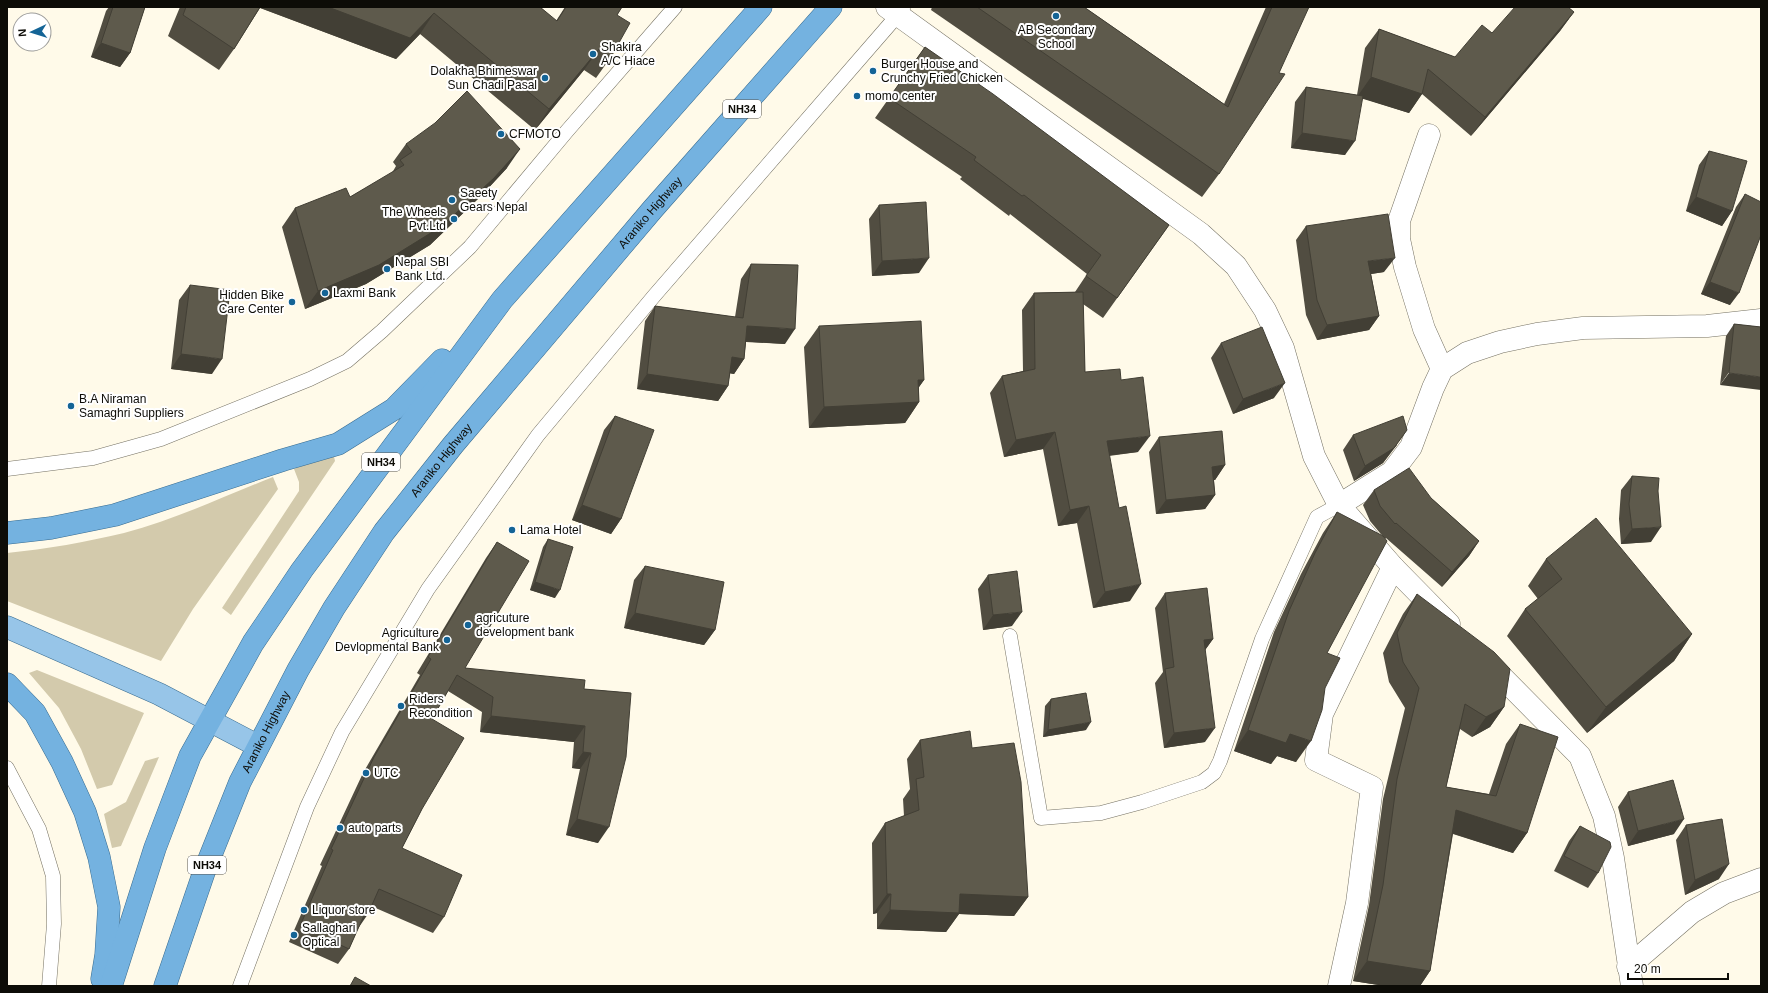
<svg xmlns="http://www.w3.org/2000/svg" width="1768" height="993" viewBox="0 0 1768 993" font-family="Arial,sans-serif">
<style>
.green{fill:#d3caac}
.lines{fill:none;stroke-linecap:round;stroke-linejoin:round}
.service-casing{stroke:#757163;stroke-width:15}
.minor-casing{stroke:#757163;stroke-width:23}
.tertiary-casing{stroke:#757163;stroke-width:23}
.primary-casing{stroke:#396c90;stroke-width:23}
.trunk-casing{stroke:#396c90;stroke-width:23}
.service{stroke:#fff;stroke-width:14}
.minor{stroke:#fff;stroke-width:22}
.tertiary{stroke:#fff;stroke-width:22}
.primary{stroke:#97c5e8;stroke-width:22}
.trunk{stroke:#74b2e0;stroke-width:22}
.wall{fill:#514d41}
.shaded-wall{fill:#423f35}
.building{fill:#5e5a4c;stroke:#423f35}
.poi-dot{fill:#146496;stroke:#fff;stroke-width:1.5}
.labels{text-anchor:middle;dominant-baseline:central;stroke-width:4;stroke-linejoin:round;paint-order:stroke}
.shield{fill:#fff;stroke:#565551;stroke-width:1}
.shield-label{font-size:11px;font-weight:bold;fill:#0d0c07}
.poi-label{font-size:12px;fill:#0d0c07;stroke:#fff;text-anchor:start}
.street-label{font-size:12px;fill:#0d0c07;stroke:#fff}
</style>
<rect width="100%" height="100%" fill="#fffae9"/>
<path class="green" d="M333,452L335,461L231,615L222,608L299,491V482L294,469Z
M273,477L278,489L193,609L161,661L7,601V553C47,549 86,542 124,533C174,520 225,496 273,477Z
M37,670L144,713L112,785L97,789L81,749L59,708L29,673Z
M159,757L121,846L112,848L104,814L126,802L145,761Z"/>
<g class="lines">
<defs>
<path id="service" d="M7,469L93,458L161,439L310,379L347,361L382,331L470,247L567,131L675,7
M1010,636L1041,818L1101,813L1142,802L1202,782L1214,773L1220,761L1262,639L1317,517L1339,505
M7,768L39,829L53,876L54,924L49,986
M240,986L307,807L342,732L428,589L538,435L654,296L903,9"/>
<path id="minor" d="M1429,135L1399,221V239L1405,267L1424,329L1442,369
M1339,505L1392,472L1411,447L1433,388L1442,369L1467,353L1500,342L1537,334L1583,328L1707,326L1761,320
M1628,967L1692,912L1724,893L1761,879
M1339,986L1357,903L1372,787L1316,760L1322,714L1393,567"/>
<path id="tertiary" d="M887,7L1201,234L1236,266L1265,310L1283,348L1314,456L1339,505L1393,567L1449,624
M1486,661L1580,756L1604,816L1613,858L1632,986"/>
<path id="primary" d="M7,627L159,694L258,746"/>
<g id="trunk">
<path d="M7,533L51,528L115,515L283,460L338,444L394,409L442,360"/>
<path d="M7,684L35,713L62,762L85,812L99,857L109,907L106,955L102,979"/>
<path d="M111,986L155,848L190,756L253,643L302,570L502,300L761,7"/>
<path id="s1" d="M165,986L204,872L240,782L298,670L334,608L384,532L453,445L652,210L831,7"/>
</g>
</defs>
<use href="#service" class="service-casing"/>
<use href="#minor" class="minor-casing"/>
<use href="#tertiary" class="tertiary-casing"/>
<use href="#primary" class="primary-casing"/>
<use href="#trunk" class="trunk-casing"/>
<use href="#service" class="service"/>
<use href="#minor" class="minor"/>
<use href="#tertiary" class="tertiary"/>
<use href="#primary" class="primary"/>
<use href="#trunk" class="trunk"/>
</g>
<path class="wall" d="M109,7H145L130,53L120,67L91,57L106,11Z
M180,7H540L556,21L565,7H622L617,15L611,57L596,78L584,70L535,130L420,34L396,59L260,8L234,49L219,70L168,36Z
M932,7H1084L1224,104L1266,7H1309L1219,174L1202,197L931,10Z
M1574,12L1560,31L1471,136L1422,94L1409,113L1362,98L1345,155L1291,148L1295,102L1306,87L1357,95L1365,48L1379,29L1455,57L1492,33Z
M925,47L1169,225L1103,318L1083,304L1085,372L1121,380L1138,452L1109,456L1130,601L1093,608L1077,523L1058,526L1043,449L1004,457L990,393L1002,376L1023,371L1022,310L1034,293L1075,292L1087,274L1010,214L1009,216L960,179L962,177L875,118Z
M406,144L507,168L481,196L430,245L366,284L305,309L282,227L295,208L350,197L392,173L396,166L393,162Z
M1709,151L1732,211L1722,226L1686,211L1699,165Z
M1745,194L1730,305L1701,294L1736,207Z
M879,205L919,273L872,276L869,219Z
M1306,226L1384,272L1371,274L1379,316L1369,330L1317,340L1306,315L1296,240Z
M751,264L785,344L746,342L744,359L734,374L730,373L728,386L718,401L637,389L645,321L655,306L735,317L741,279Z
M190,285L212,374L171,369L179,300Z
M1734,324L1761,327L1720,385L1726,336Z
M819,326L924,380L919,387V402L905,423L809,428L804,347Z
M1221,343L1274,398L1233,414L1211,358Z
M615,416L621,519L611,534L572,520L604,430Z
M1353,435L1397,445L1383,463L1354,481L1343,450Z
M1159,437L1225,465L1215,480H1214L1215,495L1205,509L1156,514L1149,452Z
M1632,476L1651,542L1621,544L1619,519L1621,490Z
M1374,490L1431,498L1479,541L1469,556L1442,587L1386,538L1385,539L1370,521L1363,505Z
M1337,512L1327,653L1325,688L1296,762L1277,756L1271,764L1234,751L1274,632L1301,574L1323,533Z
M548,539L555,598L530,590L543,547Z
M497,542L465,668L584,689L631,693L598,843L566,835L580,769L572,768L574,742L480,732L482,712L448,691L432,719L422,809L402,848L444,917L433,933L371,906L360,924L349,949L338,964L289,942L322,866L320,865L363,773L420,675L417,673L486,558Z
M1546,559L1692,634L1674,661L1587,733L1507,636L1525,609L1538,599L1528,586Z
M645,566L715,630L704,645L624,628L634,580Z
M988,575L1012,626L983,630L978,589Z
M1165,593L1213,639L1205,650V742L1164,748L1155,683L1163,672L1155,608Z
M1417,594L1504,707L1490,727L1472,737L1460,729L1446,787L1489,794L1506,744L1520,724L1527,833L1513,853L1453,834L1430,971L1420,986H1385L1353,981L1369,905L1383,799L1405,708L1389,682L1383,653L1403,614Z
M1051,699L1086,730L1043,737L1045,706Z
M920,740L972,748L1028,897L1014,916L959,914L946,932L877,929V913L873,914L872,843L885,823L904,816L903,799L910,789L907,759Z
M1628,792L1674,834L1628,846L1618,807Z
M1686,825L1719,879L1685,895L1676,840Z
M1580,826L1598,873L1588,888L1554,871L1569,841Z"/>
<path class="shaded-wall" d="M258,7H328L434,13L420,34L396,59Z
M1574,12L1560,31L1471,136L1485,117Z
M101,43L130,53L120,67L91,57Z
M599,49L584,70L535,130L549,109Z
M1371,77L1422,94L1409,113L1357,97Z
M1302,133L1355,141L1345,155L1291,148Z
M520,149L507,168L481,196L430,245L366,284L305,309L318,291Z
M1696,197L1732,211L1722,226L1686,211Z
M929,258L919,273L872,276L882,261Z
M1395,258L1384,272L1358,276L1368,261Z
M1710,282L1739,293L1730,305L1701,294Z
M1379,316L1369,330L1317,340L1327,325Z
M747,326L795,329L785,344L737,341Z
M181,354L222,359L212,374L171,369Z
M732,357L744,359L734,374L721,372Z
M1729,373L1761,377V390L1720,385Z
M647,374L728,386L718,401L637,389Z
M918,380H924L909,401Z
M1285,383L1274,398L1233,414L1243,399Z
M919,402L905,423L809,428L824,407Z
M1407,430L1383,463L1354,481L1365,466Z
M1055,432L1043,449L1004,457L1016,440Z
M1150,436L1138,452L1095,457L1107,441Z
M1225,465L1215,480L1202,481L1212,467Z
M1215,495L1205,509L1156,514L1166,500Z
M582,505L621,519L611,534L572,520Z
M1089,506L1077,523L1058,526L1070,510Z
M1661,527L1651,542L1621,544L1632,529Z
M1479,541L1469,556L1442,587L1452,572Z
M535,582L560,590L555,598L530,590Z
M1141,584L1130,601L1093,608L1105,592Z
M1022,612L1012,626L983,630L993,615Z
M635,613L715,630L704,645L624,628Z
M1692,634L1674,661L1587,733L1606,707Z
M1213,639L1203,653L1204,640Z
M1504,707L1490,727L1472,737L1486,717Z
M491,716L585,726L574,742L480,732Z
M1091,722L1086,730L1043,737L1048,730Z
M1215,728L1205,742L1164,748L1174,733Z
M1248,730L1290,734L1311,741L1296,762L1277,756L1271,764L1234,751Z
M583,752L591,753L580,769L572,768Z
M1456,810L1527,833L1513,853L1442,830Z
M577,819L609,827L598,843L566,835Z
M1684,819L1674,834L1628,846L1638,831Z
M1729,864L1719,879L1685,895L1695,880Z
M887,894H891L877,913L873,914Z
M960,894L1028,897L1014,916L959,914L946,932L877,929L890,910Z
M365,913L368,914L357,930Z
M1367,961L1430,971L1420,986H1385L1353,981Z"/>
<path class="building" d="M113,7H145L130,53L101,43Z
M186,7H260L234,49L183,15Z
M328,7H540L557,21L566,7H622L617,15L630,23L611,57L599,49L549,109L434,13L410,38Z
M977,7H1084L1228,107L1272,7H1309L1279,73L1285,74L1219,174Z
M1515,7H1568L1574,12L1485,117L1428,69L1422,94L1371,77L1379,29L1455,57L1482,25L1492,33Z
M925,47L993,94L1169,225L1117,298L1086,276L1101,255L1024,195L1022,196L974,160L976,157L889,98Z
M1306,87L1363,96L1355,141L1302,133Z
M467,91L520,149L494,178L442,226L379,265L318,291L295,208L346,188L350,197L404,165L400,160L412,152L406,144L435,123Z
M1709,151L1747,161L1732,211L1696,197Z
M1745,194L1761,202V235L1739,293L1710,282Z
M926,202L929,258L882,261L879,205Z
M1388,214L1395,258L1368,261L1379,316L1327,325L1317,300L1306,226Z
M751,264L798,265L795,329L747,326L744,359L732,357L728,386L647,374L655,306L743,318Z
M190,285L230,290L222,359L181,354Z
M1083,292L1085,372L1120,369L1121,380L1143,377L1150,436L1107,441L1119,508L1126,506L1141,584L1105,592L1089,506L1070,510L1055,432L1016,440L1002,376L1035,369L1034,293Z
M921,321L924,380H918L919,402L824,407L819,326Z
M1734,324L1761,327V377L1729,373Z
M1262,327L1285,383L1243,399L1221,343Z
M615,416L654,430L621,519L582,505Z
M1403,416L1407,430L1394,448L1365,466L1353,435Z
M1222,431L1225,465L1212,467L1215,495L1166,500L1159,437Z
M1409,468L1431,498L1479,541L1452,572L1396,523L1395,524L1380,506L1374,490Z
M1632,476L1659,478L1658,491L1661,527L1632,529L1629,504Z
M1337,512L1383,536L1387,541L1327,653L1340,658L1325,688L1322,710L1311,741L1290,734L1286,743L1248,730L1289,611L1315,553Z
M1596,518L1692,634L1606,707L1525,609L1562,579L1546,559Z
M548,539L573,547L560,590L535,582Z
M497,542L529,561L465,668L585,680L584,689L631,693L626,757L609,827L577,819L591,753L583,752L585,726L491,716L493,697L457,675L432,719L464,738L422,809L402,848L462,875L444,917L379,889L368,914L365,913L349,949L300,926L333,850L331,849L374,757L431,659L428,657Z
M645,566L724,582L715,630L635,613Z
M1017,571L1022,612L993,615L988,575Z
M1207,588L1213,639L1204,640L1215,728L1174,733L1165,669L1174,667L1165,593Z
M1417,594L1494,652L1510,669L1504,707L1486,717L1465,704L1446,787L1496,796L1520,724L1558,737L1527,833L1456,810L1430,971L1367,961L1383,885L1397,779L1419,688L1403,662L1397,633Z
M1086,693L1091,722L1048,730L1051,699Z
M970,731L972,748L1014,743L1021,782L1028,897L960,894L959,913L890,910L891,894H887L885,823L919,810L916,779L924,777L920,740Z
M1673,780L1684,819L1638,831L1628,792Z
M1722,819L1729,864L1695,880L1686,825Z
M1580,826L1610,842L1611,847L1598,873L1564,856Z
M355,977L371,986H350Z"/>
<g class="poi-dot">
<circle cx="1056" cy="16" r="4"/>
<circle cx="593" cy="54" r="4"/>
<circle cx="873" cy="71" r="4"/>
<circle cx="545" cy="78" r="4"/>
<circle cx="857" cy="96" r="4"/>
<circle cx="501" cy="134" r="4"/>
<circle cx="452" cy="200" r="4"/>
<circle cx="454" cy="219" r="4"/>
<circle cx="387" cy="269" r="4"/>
<circle cx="325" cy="293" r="4"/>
<circle cx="292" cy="302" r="4"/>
<circle cx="71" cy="406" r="4"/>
<circle cx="512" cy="530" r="4"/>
<circle cx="468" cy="625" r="4"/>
<circle cx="447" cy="640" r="4"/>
<circle cx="401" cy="706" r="4"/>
<circle cx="366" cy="773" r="4"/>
<circle cx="340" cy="828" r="4"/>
<circle cx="304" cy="910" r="4"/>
<circle cx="294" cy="935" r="4"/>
</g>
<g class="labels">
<g class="shield">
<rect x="723" y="100" width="38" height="18" rx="3"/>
<rect x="362" y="453" width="38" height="18" rx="3"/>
<rect x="188" y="856" width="38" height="18" rx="3"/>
</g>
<g class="shield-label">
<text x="742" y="109">NH34</text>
<text x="381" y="462">NH34</text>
<text x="207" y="865">NH34</text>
</g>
<g class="poi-label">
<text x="1056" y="30" text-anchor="middle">AB Secondary<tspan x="1056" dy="14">School</tspan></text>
<text x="601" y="47">Shakira<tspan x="601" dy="14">A/C Hiace</tspan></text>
<text x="881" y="64">Burger House and<tspan x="881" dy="14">Crunchy Fried Chicken</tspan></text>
<text x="537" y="71" text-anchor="end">Dolakha Bhimeswar<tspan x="537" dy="14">Sun Chadi Pasal</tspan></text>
<text x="865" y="96">momo center</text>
<text x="509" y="134">CFMOTO</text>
<text x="460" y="193">Saeety<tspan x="460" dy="14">Gears Nepal</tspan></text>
<text x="446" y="212" text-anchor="end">The Wheels<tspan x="446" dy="14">Pvt.Ltd</tspan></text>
<text x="395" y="262">Nepal SBI<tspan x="395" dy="14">Bank Ltd.</tspan></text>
<text x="333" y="293">Laxmi Bank</text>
<text x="284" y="295" text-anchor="end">Hidden Bike<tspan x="284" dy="14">Care Center</tspan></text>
<text x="79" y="399">B.A Niraman<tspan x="79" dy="14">Samaghri Suppliers</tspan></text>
<text x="520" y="530">Lama Hotel</text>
<text x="476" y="618">agricuture<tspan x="476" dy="14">development bank</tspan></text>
<text x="439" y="633" text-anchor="end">Agriculture<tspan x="439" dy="14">Devlopmental Bank</tspan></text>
<text x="409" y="699">Riders<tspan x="409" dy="14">Recondition</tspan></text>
<text x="374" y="773">UTC</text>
<text x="348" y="828">auto parts</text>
<text x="312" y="910">Liquor store</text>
<text x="302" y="928">Sallaghari<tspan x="302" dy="14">Optical</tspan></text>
</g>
<g class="street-label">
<text stroke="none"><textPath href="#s1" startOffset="922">Araniko Highway</textPath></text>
<text stroke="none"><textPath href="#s1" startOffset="598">Araniko Highway</textPath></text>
<text stroke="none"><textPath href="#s1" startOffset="274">Araniko Highway</textPath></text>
</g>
</g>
<rect width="1768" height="993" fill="none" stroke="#0d0c07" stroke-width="16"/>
<g transform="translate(32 32) rotate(266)"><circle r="19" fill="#ffffff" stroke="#9e9e9c"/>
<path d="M0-3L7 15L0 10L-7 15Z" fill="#146496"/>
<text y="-6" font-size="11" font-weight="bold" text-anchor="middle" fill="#0d0c07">N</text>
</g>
<path d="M1628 973v6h100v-6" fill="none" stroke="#0d0c07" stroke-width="2"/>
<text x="1634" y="973" font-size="12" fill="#0d0c07" stroke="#ffffff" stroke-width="3" paint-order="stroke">20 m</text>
</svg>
